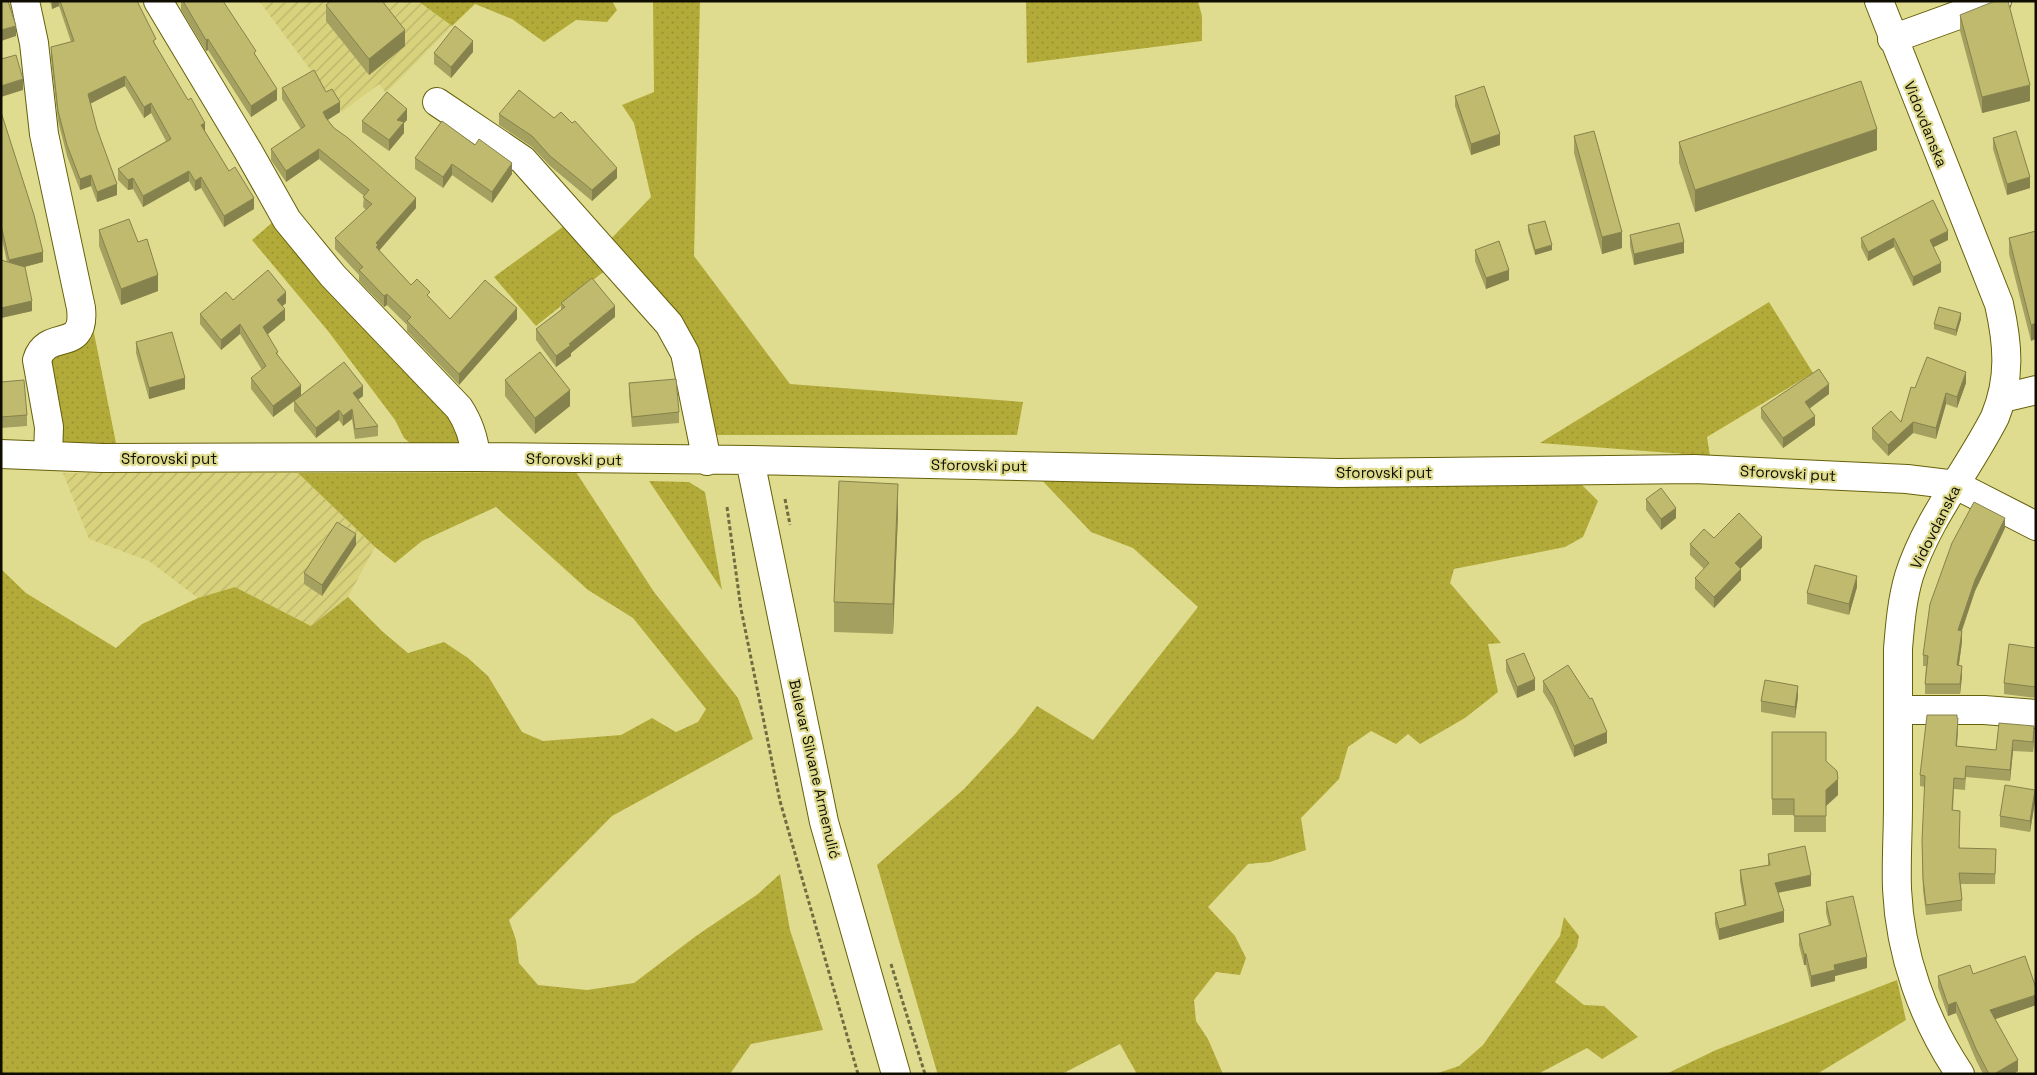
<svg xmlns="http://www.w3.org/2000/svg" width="2037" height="1075" viewBox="0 0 2037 1075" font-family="'Space Grotesk',sans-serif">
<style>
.industrial{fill:url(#industrial-furrows)}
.grass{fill:url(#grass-dots)}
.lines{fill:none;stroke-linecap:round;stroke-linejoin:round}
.minor-casing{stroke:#66600a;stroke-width:30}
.path{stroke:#6f6c42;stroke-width:3;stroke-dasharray:4 2.5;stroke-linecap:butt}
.minor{stroke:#fff;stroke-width:28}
.wall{fill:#a4a05f}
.shaded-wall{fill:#86824d}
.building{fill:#bfba6e;stroke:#86824d}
.labels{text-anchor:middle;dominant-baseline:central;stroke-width:4.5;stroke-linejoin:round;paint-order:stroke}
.street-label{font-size:15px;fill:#0f0d00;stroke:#e0dc8f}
</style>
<defs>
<pattern id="industrial-furrows" width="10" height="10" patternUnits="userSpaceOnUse" patternTransform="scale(1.25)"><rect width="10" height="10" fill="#d8d27d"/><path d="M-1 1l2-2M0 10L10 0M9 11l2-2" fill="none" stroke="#b8b36a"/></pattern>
<pattern id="grass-dots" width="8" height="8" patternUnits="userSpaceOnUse" patternTransform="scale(1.25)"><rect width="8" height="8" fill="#b3ab39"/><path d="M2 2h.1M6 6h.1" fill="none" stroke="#999230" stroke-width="1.8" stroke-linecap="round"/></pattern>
</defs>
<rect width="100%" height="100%" fill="#e0dc8f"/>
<path class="industrial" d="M259,1H418L452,26L386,93L379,84L342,112Z
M63,473H298L375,547L348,597L311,626L235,587L198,598L149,561L89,539Z"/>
<path class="grass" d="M418,1H612L617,10L607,22L576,20L544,42L512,19L475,4L452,26Z
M653,1H700L694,256L790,384L1023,402L1017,435H714L697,350L606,244L651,197L634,123L622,105L654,92Z
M1026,1H1198L1202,16V41L1027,63Z
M274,221L459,419L460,441L457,444L410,443L404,438L395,420L328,331L252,240Z
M568,223L607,269L536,326L494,277Z
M1769,302L1813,373L1707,437L1710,456L1540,443Z
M93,328L116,443L60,446L47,356Z
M576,472L654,592L738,698L753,739L612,816L509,920L516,940L519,963L538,985L587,990L634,983L696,936L758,894L780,874L790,930L823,1030L751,1044L730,1074H1V569L26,593L116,648L142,624L198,598L235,587L311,626L348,597L383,632L408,653L444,642L468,658L488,676L522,732L543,741L621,735L652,718L676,732L698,722L706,709L633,618L588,590L496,507L422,541L395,563L375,547L298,473Z
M1037,475L1580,483L1598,501L1583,537L1565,547L1454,569L1450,583L1501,643L1488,644L1498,692L1465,718L1420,744L1408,734L1396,744L1371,731L1348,747L1339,779L1301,818L1306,850L1270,862L1248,864L1208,907L1235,936L1246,958L1240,975L1216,972L1194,1000L1196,1021L1208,1039L1223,1074H1137L1120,1044L1062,1074H938L937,1072L877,865L964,789L1016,733L1037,706L1093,740L1198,607L1133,548L1091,532Z
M649,481L689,482L705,492L722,590Z
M1564,917L1579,936L1577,947L1555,982L1584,1005L1604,1006L1638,1037L1602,1059L1587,1048L1538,1074H1435L1459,1066L1483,1045L1560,936Z
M1897,980L1906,1020L1817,1074H1666L1716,1050Z"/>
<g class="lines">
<defs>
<path id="minor" d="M25,1L34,43L44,134L81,308C86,355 47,327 37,360L49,427L48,455
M158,1L248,151L287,220L333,276L459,408C469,423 474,438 476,457
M1879,1L1999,304C2008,344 2011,378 1995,417C1968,470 1927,519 1909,576C1902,600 1900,624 1898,649C1898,701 1898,753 1898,805C1898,833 1896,861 1897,889C1900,955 1923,1019 1960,1074
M1892,39L1997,1
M437,102L523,160L669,324L685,353L707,461
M2003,398L2036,390
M1,454L102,458L476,457L750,460L1338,473L1695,469L1907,479L1956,485L2036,526
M750,460L824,822L896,1074
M1898,710H1984L2036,714"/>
</defs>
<use href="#minor" class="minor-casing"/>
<path class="path" d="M785,499L790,525
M727,507L741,609L780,801L858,1074
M891,964L925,1074"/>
<use href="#minor" class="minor"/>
</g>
<path class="wall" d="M50,1H137L156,46L205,131L229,171L254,209L224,227L201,188L195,191L189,181L143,207L133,189L128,190L118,180V169L166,141L151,113L144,118L125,86L90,103L97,129L117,195L97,202L91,186L80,190L67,156L58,121L51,58V47L71,42L59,6L52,9Z
M181,1H223L256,56L277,100L251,117L208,50L206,51L181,10Z
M326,5L405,46L369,75L326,21Z
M1960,15L2030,101L1982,113L1960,31Z
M473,52L451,78L434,64V53Z
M282,88L326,92L340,112L327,120L334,128L416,208L379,250L411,285L430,298L450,319H517L459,385L407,331V325L387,305L384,307L359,281V275L335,249V238L366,210L363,207L364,196L319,159L286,182L271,160V149L301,129L282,99Z
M1455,96L1500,145L1471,155L1455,106Z
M1,112L43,262L24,267L32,311L1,318V260L7,262L1,235Z
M499,114L617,178L592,201L550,166L532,147L499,125Z
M407,120L404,123V133L389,151L362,132V121Z
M1574,136L1622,248L1602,254L1574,153Z
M1993,138L2030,188L2007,195L1993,149Z
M1679,142L1877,150L1695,212L1679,163Z
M415,158L512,174L492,203L452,175L443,188L415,169Z
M1528,225L1552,250L1535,255L1528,231Z
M99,230L138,242L158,291L121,305L99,246Z
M2036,231L2031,341L2009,254V238Z
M1630,235L1684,253L1634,265L1630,246Z
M1861,238L1948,240L1933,247L1941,272L1913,286L1894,247L1868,261L1861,247Z
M1475,250L1509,280L1486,289L1475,261Z
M233,300L286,303L282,306L285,320L268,334L278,355L301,396H363L358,400L378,426V436L355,439L352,419L343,426L339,420L316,438L294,411V401L273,417L251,389V378L262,370L240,334L221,350L200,324V314Z
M561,303L615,317L571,353V356L556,367L536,340V329L561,310Z
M1961,319L1956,336L1934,329V324Z
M136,342L185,389L149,399L136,353Z
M505,380L570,406L535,434L505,396Z
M1,382L27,415V426L1,428Z
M629,383L679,412V423L632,427L629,394Z
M1966,383L1957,408L1946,404L1936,439L1913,433L1888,456L1872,439V428L1901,422L1915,388Z
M1829,394L1809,408L1815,425L1783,448L1761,418V408Z
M1646,499L1676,518L1661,530L1646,510Z
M898,514L893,634L834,632V602Z
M2005,528L1975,591L1962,631V642L1959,665L1962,676L1960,694H1925V684L1926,666H1923V655Z
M1714,538L1762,548L1741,568V580L1714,608L1695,589V578L1704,569L1690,555V544Z
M356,545L322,596L304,584V573Z
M1857,587L1849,615L1807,604V593Z
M2036,648V698L2004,694V683Z
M1506,660L1535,690L1517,698L1506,671Z
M1543,681L1607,743L1574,757L1553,708L1543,692Z
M1798,697L1795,718L1761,712V701Z
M1957,718L1958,729L1957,746L1996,750L1999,723L2034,737L2033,752L2013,751L2010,781L1966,777L1965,790L1954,789L1953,810L1960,848L1996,849L1995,884H1961L1962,900V911L1926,915L1923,890L1922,851L1925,787L1920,786V775Z
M1772,732L1826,761L1838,795L1826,806V832H1794V815H1772Z
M2035,801L2030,832L2000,827V816Z
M1768,854L1811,886L1778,893L1784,922L1719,940L1715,924V913L1744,905L1740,881V870L1768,865Z
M1826,902L1867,968L1835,976V981L1811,987L1806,965H1804L1799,945V934L1829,925L1826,913Z
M1973,974L2036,988V1005L1995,1019L2018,1071L2014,1074H1983L1976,1060L1956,1013L1948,1016L1938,987V976Z"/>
<path class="shaded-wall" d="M52,1H59V6L52,9Z
M16,26V36L1,41V30Z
M405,30V46L369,75V59Z
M208,39V50L206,51V40Z
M473,41V52L451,78V67Z
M125,76V86L88,105V94Z
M23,79V90L1,97V86Z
M2030,85V101L1982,113V97Z
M277,89V100L251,117V106Z
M340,102V112L323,123V112Z
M151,103V113L144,118V107Z
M407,109V120L404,123V133L389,151V140L397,120Z
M205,123V134L201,125Z
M1877,129V150L1695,212V190Z
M1500,134V145L1471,155V144Z
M319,149V159L286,182V171Z
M512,163V174L492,203V192Z
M452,164V175L443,188V177Z
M617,168V178L592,201V190Z
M189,171V181L143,207V196Z
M91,175V186L80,190V179Z
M201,177V188L195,191V181Z
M2030,177V188L2007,195V184Z
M133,178V189L128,190V180Z
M117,184V195L97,202V192Z
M254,198V209L224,227V216Z
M416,198V208L378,252L376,243Z
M1948,231V240L1930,249V240Z
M1622,232V248L1602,254V237Z
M1894,238V247L1868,261V252Z
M1684,242V253L1634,265V254Z
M1552,245V250L1535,255V250Z
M43,252V262L9,271V260Z
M1941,263V272L1913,286V277Z
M1509,270V280L1486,289V278Z
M158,275V291L121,305V289Z
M286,292V303L277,311V300Z
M387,294V305L384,307V296Z
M32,301V311L1,318V308Z
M615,306V317L571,353V356L556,367V356L569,344Z
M517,308V319L459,385V374Z
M285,309V320L263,338V327Z
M1961,313V319L1956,336V330Z
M2036,323V339L2031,341V325Z
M240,324V334L221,350V340Z
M1966,372V383L1957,408V397Z
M185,378V389L149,399V388Z
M1829,384V394L1805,412V402Z
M301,385V396L273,417V406Z
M363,386V396L353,403V393Z
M570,390V406L535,434V418Z
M1946,393V404L1936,439V428Z
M352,409V419L343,426V416Z
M339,410V420L316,438V428Z
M1815,416V425L1783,448V438Z
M1913,422V433L1888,456V445Z
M898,484V514L893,634V604Z
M1676,508V518L1661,530V519Z
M2005,518V528L1975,591L1958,641V630L1975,580Z
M356,534V545L322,596V585Z
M1762,537V548L1735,574V563Z
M1741,569V580L1714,608V597Z
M1857,576V587L1849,615V604Z
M1962,631V642L1957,676V665Z
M1962,666V676L1960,694V684Z
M1535,679V690L1517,698V687Z
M1798,686V697L1795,718V707Z
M1958,718V729L1956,757V746Z
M2034,726V737L2033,752V742Z
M1607,732V743L1574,757V746Z
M2013,740V751L2010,781V770Z
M1838,779V795L1826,806V832V790Z
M2035,790V801L2030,832V821Z
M1811,875V886L1775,893V883Z
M1784,911V922L1719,940V929Z
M1804,954H1806V965H1804Z
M1867,957V968L1835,976V981L1811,987V976L1834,965Z
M2036,995V1005L1990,1021V1010Z
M1956,1002V1013L1948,1016V1005Z
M2018,1060V1071L2014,1074H1994Z"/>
<path class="building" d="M1,1H8L16,26L1,30Z
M60,1H137L156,39L153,41L188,100L191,98L205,123L201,125L229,171L235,167L254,198L224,216L201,177L195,181L189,171L143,196L133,178L128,180L118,169L171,139L151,103L144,107L125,76L88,94L97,129L117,184L97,192L91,175L80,179L67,145L58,111L51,47L74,41Z
M183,1H223L256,51L254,53L277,89L251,106L208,39L206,40Z
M331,1H382L405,30L369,59L326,5Z
M1995,1H2008L2030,85L1982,97L1960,15Z
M455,26L473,41L451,67L434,53Z
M16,55L23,79L1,86V59Z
M314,70L326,92L332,89L340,102L323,112L326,118L334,128L348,138L416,198L376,243L378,245L376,247L411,285L417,279L430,292L427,295L450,319L485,280L517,308L459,374L407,321L411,317L387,294L384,296L359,270L363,267L335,238L372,204L363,197L369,190L319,149L286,171L271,149L305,126L282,88Z
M1861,81L1877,129L1695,190L1679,142Z
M1484,86L1500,134L1471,144L1455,96Z
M519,90L554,118L561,112L572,123L575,121L617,168L592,190L550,156L532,136L499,114Z
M387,92L407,109L397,120L404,122L389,140L362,121Z
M1,112L34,215L43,252L9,260L1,225Z
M442,121L475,145L479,139L512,163L492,192L452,164L443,177L415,158Z
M1594,131L1622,232L1602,237L1574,136Z
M2016,131L2030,177L2007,184L1993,138Z
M1933,200L1948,231L1930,240L1941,263L1913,277L1894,238L1868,252L1861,238Z
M129,219L138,242L147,239L158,275L121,289L99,230Z
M1545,221L1552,245L1535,250L1528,225Z
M1679,223L1684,242L1634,254L1630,235Z
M2036,231V323L2031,325L2009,238Z
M1499,241L1509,270L1486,278L1475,250Z
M1,260L25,267L32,301L1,308Z
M268,270L286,292L277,300L285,309L263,327L278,352L276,353L301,385L273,406L251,378L266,366L240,324L221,340L200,314L226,292L233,300Z
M592,278L615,306L569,344L571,345L556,356L536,329L565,307L561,303Z
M1939,307L1961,313L1956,330L1934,324Z
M172,332L185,378L149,388L136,342Z
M540,352L570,390L535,418L505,380Z
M1927,357L1966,372L1957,397L1946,393L1936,428L1913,422L1888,445L1872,428L1891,411L1901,422L1911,387L1915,388Z
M344,362L363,386L353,393L378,426L355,429L352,409L343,416L339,410L316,428L294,401Z
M1819,369L1829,384L1805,402L1815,416L1783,438L1761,408Z
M676,379L679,412L632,417L629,383Z
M24,380L27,415L1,417V382Z
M839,481L898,484L893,604L834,602Z
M1661,488L1676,508L1661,519L1646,499Z
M1974,502L2005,518L1975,580L1958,630L1962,631L1957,665L1962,666L1960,684H1925L1928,656L1923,655L1930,604L1952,543Z
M1739,513L1762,537L1735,563L1741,569L1714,597L1695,578L1709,563L1690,544L1704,529L1714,538Z
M337,522L356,534L322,585L304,573Z
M1815,565L1857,576L1849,604L1807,593Z
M2009,644L2036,648V687L2004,683Z
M1524,653L1535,679L1517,687L1506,660Z
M1568,665L1590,699L1592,698L1607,732L1574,746L1553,697L1543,681Z
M1765,680L1798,686L1795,707L1761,701Z
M1927,715H1957V718H1958L1956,746L1996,750L1999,723L2034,726L2033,742L2013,740L2010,770L1966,766L1965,779L1954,778L1952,810L1960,811L1959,848L1996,849L1995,874L1959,873L1962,900L1926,905L1923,879L1922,840L1925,776L1920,775Z
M1772,732H1826V761L1837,771L1838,779L1826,790V816H1794V799H1772Z
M2005,785L2035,790L2030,821L2000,816Z
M1805,846L1811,875L1775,883L1784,911L1719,929L1715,913L1746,905L1740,870L1770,865L1768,854Z
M1853,896L1867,957L1834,965L1835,970L1811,976L1806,954H1804L1799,934L1831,925L1826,902Z
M2025,956L2036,988V995L1990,1010L2018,1060L1994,1074H1989L1976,1049L1956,1002L1948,1005L1938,976L1970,965L1973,974Z"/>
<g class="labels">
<g class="street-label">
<text transform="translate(1926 124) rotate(68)">Vidovdanska</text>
<text x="169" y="458">Sforovski put</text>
<text transform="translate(574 459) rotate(1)">Sforovski put</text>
<text transform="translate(979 465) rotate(1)">Sforovski put</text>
<text x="1384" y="472">Sforovski put</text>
<text transform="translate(1788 473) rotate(3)">Sforovski put</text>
<text transform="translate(1935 527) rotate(-63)">Vidovdanska</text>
<text transform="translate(815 769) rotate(77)">Bulevar Silvane Armenulić</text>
</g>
</g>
<rect width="2037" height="1075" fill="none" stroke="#0f0d00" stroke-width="5"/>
</svg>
